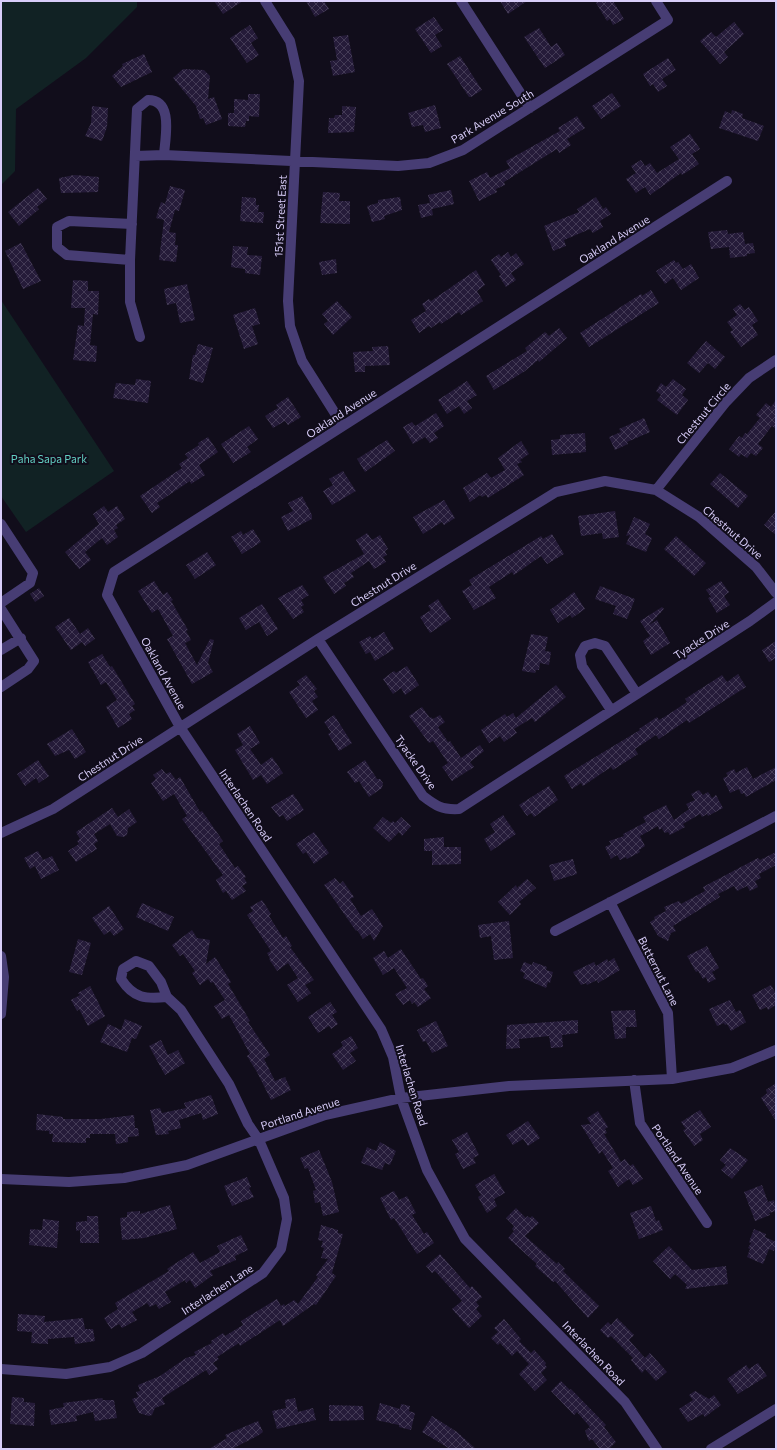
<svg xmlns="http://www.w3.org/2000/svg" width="777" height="1450" viewBox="0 0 777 1450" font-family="Commissioner,sans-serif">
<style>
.green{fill:#112224}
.building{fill:url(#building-cross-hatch)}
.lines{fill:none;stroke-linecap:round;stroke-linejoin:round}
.minor{stroke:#473d74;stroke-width:10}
.labels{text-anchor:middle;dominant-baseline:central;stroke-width:4;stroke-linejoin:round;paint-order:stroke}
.street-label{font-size:11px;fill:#d8cdf9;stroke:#110d1b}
.park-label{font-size:11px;fill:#62cfc2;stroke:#110d1b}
</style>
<defs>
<pattern id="building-cross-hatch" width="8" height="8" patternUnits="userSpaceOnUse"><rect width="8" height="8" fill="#251b39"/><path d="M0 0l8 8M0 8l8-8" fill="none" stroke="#443b56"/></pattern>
</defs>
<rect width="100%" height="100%" fill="#110d1b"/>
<path class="green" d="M1,1H137V7L86,58L16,109L15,171L1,185Z
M1,300L114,471L26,532L1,496Z"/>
<path class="building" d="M214,1H243L223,14Z
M306,1H324L329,9L315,17Z
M500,1H527L508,14Z
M595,1H613L624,19L613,25L610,19L607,21Z
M434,17L443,30L435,35L442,46L431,53L415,29Z
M734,22L744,34L724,52L728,57L720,64L700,41L711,32L716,37Z
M250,25L258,38L251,43L259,55L247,63L230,38Z
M539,28L551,47L557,43L565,55L545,68L524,37Z
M348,35L355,72L333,76L330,61L337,60L333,37Z
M144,54L152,72L121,87L112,76L123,66L122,64Z
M460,56L482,90L471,97H469L447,64Z
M668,58L676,70L662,79L667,86L658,92L653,84L650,86L643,74Z
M183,69L204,70L210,76L208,99L214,97L222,119L206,125L203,118L200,119L196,106L173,78Z
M612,93L621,106L601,119L592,106Z
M248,94H260L259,117L249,116V121H246L245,127L228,126V113H234V99L248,100Z
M435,105L441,128L425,132L423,125L412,127L408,113Z
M92,106L108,108L107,127L102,141L85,136L91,123Z
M342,106L356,107L354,132L328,133L329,118H334L335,115H342Z
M732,110L743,114L742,118L764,126L758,141L719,128L725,111L731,114Z
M577,116L585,128L567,139L571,145L559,153L557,149L504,182L505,185L496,189L497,192L479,201L469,181L487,172L490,178L510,168L506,161L560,131L558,128Z
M690,134L700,149L692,154L699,164L682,175L681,173L650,195L645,187L636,193L626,179L636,173L631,166L641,160L645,166L650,163L657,173L679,159L670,147Z
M74,175L99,177L98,192L61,193L59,178Z
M170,186L185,190L179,211L175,210L169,232L176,233L175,245H178L176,262L159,260L164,220L156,218L161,202L165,204Z
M38,188L47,199L37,207L39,209L19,226L8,212Z
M451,190L454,204L432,209L433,215L421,218L418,205L430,203L428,195Z
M323,192L340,193L339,201H350V224L320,223Z
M242,197L256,198V205H259L258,212H264L263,223L240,221Z
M400,197L402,210L384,216L385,219L372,222L367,206L378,203V200Z
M596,197L603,209L606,207L611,214L600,221L603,227L593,233L590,229L564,240L566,246L553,251L544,226L579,212L577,209Z
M727,230L728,234L743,232L745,244L753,243L755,253L747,254V256L730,258L729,247L711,249L708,232Z
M21,243L41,281L23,289L5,251Z
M233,246L248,247L247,255L262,256L260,275L245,273V269L231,267Z
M508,252L511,257L516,253L524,264L511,273L516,280L506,287L499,276L501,275L491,260L499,254L501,257Z
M336,259L337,273L322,275L319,262Z
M674,260L676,263L678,262L683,269L691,264L699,278L681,290L673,278L665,284L656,271Z
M476,270L485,285L477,291L483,301L461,315L459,312L441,324L440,322L431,328L429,326L419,333L411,320L426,311L422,304L429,299L431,301Z
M73,280L88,281V291H99L98,315L93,314L90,345L97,346L96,362L73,360L78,325L84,326L85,308H71Z
M187,284L195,320L180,323L176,303L167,305L164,289Z
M651,290L659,303L589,347L580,333L641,294L642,296Z
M337,301L352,317L333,335L324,324L328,321L322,314Z
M740,304L745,310L749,307L758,321L752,325L758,335L741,347L730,332L733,330L727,322L737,315L733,309Z
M255,308L260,324L252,326L258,344L244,349L233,315Z
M559,328L567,338L539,362L538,360L525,371L494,390L486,376L527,351L525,348L545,332L549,336Z
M706,341L725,357L715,369L708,363L699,373L687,363Z
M198,344L213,348L203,383L189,379L193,355H195Z
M388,346L390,365L365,366V372H355L353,352L373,351L372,347Z
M136,379L151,381L148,403L113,398L116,383L135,385Z
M673,379L686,389L682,395L688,400L677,415L657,400L661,395L656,391L661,383L666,387Z
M467,381L477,395L467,401L472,408L464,414L459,406L447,414L438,400Z
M288,397L301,417L288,425L285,421L273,428L265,416L278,408L276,405Z
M776,400V429L772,426L758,444L763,448L756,456L751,453L747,458L741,454L739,457L729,449L739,436L742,438L745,433L747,434L760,418L756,415L766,403L771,407Z
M436,413L444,426L434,433L438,438L430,443L425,437L413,444L403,427L412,422L415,426Z
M644,418L650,432L627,442L628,444L615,450L609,437L621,432L619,429Z
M249,426L258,439L247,447L251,452L233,463L221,444Z
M585,433L586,452L552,455L551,440L560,439V435Z
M208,437L218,452L199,465L205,475L191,484L190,481L157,503L160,507L152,513L140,496L182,468L179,464L188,458L185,454L199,445L198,443Z
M387,440L395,451L365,472L357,459Z
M521,441L529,454L520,460L522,462L517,464L524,475L488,498L486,495L482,497L480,495L470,502L463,488L487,473L491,478L505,470L498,458Z
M343,471L356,491L332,505L323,491L333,485L329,479Z
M720,473L748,496L738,508L710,484Z
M302,496L312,515V519L288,531L281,517L293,511L288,503Z
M444,500L455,518L444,525L442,522L423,534L413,517Z
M104,506L108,512L117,506L125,519L116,525L118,528L114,530L118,537L107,545L102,538L85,552L91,560L79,569L65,552L99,524L93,514Z
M615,511L619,537L603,539L602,533L581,536L578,516Z
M776,511V535L764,525Z
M634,517L650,524L645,534L652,538L646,552L626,544L630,535L626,536Z
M253,529L261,542L242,554L231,537L241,531L243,535Z
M367,533L372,540L380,535L388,549L385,551L387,555L383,557L386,562L374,569L369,561L351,573L354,577L344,583L346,586L334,594L323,577L364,554L356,540Z
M552,534L564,554L547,564L541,556L514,575L512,572L489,587L496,598L474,610L462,591L472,585L469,580L541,536L543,539Z
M676,536L706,563L694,576L664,549Z
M207,552L216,565L195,579L186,565Z
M154,581L163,595L167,592L173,600L171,601L188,630L186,631L191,640L185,643L197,665L210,639L214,640L208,663L213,672L192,684L167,639L173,636L158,609L152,613L138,591Z
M721,581L729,592L724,596L730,605L717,613L708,598L711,597L706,590Z
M302,585L309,595L301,600L304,605L301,607L304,612L293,619L278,598Z
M600,586L635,599L627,619L613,614L616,606L595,599Z
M39,588L44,596L35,602L30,594Z
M574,592L585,609L572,618L570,615L558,623L550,610Z
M438,599L451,619L430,633L420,617L431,610L428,606Z
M262,604L278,629L267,636L259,622L246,630L239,618Z
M662,607L664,609L649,625L657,620L670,643L651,655L643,641L650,636L640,621Z
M69,618L80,634L88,628L95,639L85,646L82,642L71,650L55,627Z
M384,632L394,649L375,661L370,652L366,654L359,642L370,636L372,639Z
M531,634L548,637L545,651L551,652L549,665L540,663L539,670H536L535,673L522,671Z
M776,641V658L769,662L762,650Z
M102,654L110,667L112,666L135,704L132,706L135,710L129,714L132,719L118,728L106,707L117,700L106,682L101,685L88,662Z
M407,666L419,685L405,695L401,688L393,694L383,679L394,671L396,673Z
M738,674L746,687L689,723L687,720L659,739L656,735L635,749L638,754L613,770L611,767L583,786L581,783L572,789L564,776L640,730L639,729L657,717L659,720L666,716L687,702L685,699L722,675L727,682Z
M306,675L317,689L314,691L318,697L312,701L318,710L306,718L289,692L300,685L297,681Z
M556,685L566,697L535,722L532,718L514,729L517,733L504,742L500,736L489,743L481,730L505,714L507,717L513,713L516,718Z
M422,707L430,718L431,717L433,719L440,715L445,722L438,727L448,742L450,741L461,758L480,745L484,751L470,762L474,767L452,781L442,767L448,763L433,741L429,743L409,716Z
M334,715L352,743L339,751L328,734L331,732L324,722Z
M250,726L260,743L250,749L261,765L272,757L283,773L267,784L261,775L253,780L235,750L243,745L237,734Z
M72,729L86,752L75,759L69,750L55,756L47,744Z
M38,760L49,776L39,783L36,778L25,786L17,774Z
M365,760L377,779H380L383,783L382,788L369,797L359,781L355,783L347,772Z
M747,767L753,779L776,767V780L746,797L744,793L741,794L739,789L730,793L723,778L728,776L726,773L734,769L736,773Z
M162,769L166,774L170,772L176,780L180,777L200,812L202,811L223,841L219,844L235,868L238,866L246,877L244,878L247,883L242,886L246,891L232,900L226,891L223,893L216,880L223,875L182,819L187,816L174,794L163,801L151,783L156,779L153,775Z
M549,786L558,800L534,817L531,813L527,816L519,805Z
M699,790L703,795L708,792L712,798L716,795L723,808L708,816L707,814L702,817L700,814L683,824L685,827L670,835L668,832L665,833L662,829L664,827L659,830L658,826L640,836L645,846L639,850L640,852L627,859L626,857L620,860L617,855L611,859L605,847L611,844L609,841L624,836L623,834L646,822L643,817L666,805L674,820L689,809L686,804L695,800L691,794Z
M293,794L304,810L287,821L283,815L279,817L271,807Z
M112,808L118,817L129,809L137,822L128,828L127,835L123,837L117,836L110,824L94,834L98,841L94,844L97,849L76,862L68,851L79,844L77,841L80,839L76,832Z
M503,815L516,834L491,851L484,839L495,832L490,824Z
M383,817L391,823L393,821L395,823L401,817L411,826L402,836L399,832L389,842L373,828Z
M314,832L329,853L314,864L306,852L303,854L296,844Z
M444,837V847H461V864L432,865V851H424V839Z
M38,851L43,860L52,856L59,870L41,879L35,866L30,869L24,858Z
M776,852V865L759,874L761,878L755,881L758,887L750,891L747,886L737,891L734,886L718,894L720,897L673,926L676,931L671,933L668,941L658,936L650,922L655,919L654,917L666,911L664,907L679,901L681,904L705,891L703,887L758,858L760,860Z
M573,859L577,874L554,881L549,865Z
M335,878L340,884L343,881L354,897L350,899L361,916L372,909L383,926L374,941L370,934L363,939L357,930L356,931L324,885Z
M527,879L536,888L519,902L521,904L510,915L498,902L516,885L517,888Z
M262,900L271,914L269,916L283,938L286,936L292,946L290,947L314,980L305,985L311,993L298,1002L287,985L298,978L288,963L277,971L269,959L270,958L267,953L271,951L247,915L253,911L250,907Z
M142,903L174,917L168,931L136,917Z
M109,906L124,929L114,936L110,931L104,935L92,918Z
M509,921L513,958L494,960L491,936L480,938L478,925Z
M192,930L197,938L210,940L206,964L215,957L231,982L228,984L250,1021L248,1022L270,1055L264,1059L275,1081L285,1077L291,1090L271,1100L257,1072L247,1056L250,1054L229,1015L222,1019L214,1006L225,1000L213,982L211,983L208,979L200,985L192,973L195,971L183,954L180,956L172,945Z
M78,939L91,943L82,975L69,972Z
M707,946L719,968L712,972L716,979L708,983L706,977L703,979L698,971L696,972L687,956Z
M401,949L421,979L423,978L428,986L424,989L431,998L418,1007L414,1002L412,1004L410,1000L403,1005L395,994L407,988L394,968L383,975L373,958L384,951L388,958Z
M614,958L620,970L598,983L597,980L587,985L586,983L581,985L573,972L594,962L596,966L607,959L608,962Z
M524,962L532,965L533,962L547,967L546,970L553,972L550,983L548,982L546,988L523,978L525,973L520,971Z
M771,985L776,994V1005L768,1010L767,1007L760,1010L752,995Z
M90,986L105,1016L88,1026L79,1009L77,1011L71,1000L80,995L78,993Z
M730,1000L736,1012L740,1010L746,1022L731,1031L727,1024L725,1025L724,1023L717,1026L709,1009Z
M330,1002L337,1012L332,1015L338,1024L331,1029L329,1026L318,1033L308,1017Z
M635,1010L637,1027H626V1038L615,1039L611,1011Z
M125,1019L142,1026L136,1039L132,1038L127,1052L100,1042L108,1024L121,1030Z
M578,1020V1033L562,1035L563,1047L551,1048L549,1036L519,1039L520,1048L506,1049L507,1025Z
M436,1021L448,1046L432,1053L426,1041L423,1042L417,1030Z
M351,1036L358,1048L350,1053L356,1061L343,1070L332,1054L343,1046L341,1042Z
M161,1040L168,1055L178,1050L185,1063L165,1075L149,1046Z
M776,1083V1121L761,1098L767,1093L766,1090Z
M211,1095L218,1114L203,1120L201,1113L179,1120L181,1128L168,1131L169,1134L156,1135L150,1110L160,1108L162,1113L186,1108L184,1103Z
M700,1110L711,1127L700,1134L703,1140L694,1146L683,1130L686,1129L681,1122Z
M598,1111L608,1127L605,1129L607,1133L604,1134L621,1162L625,1159L630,1166L633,1164L643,1179L633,1185L629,1179L618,1187L608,1171L613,1168L602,1151L599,1154L581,1125L591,1124L587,1118Z
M37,1114L63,1117V1119H101L134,1115L135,1128H138L139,1136L128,1137V1142L116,1144L115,1134H90V1138H86V1143L52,1142L53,1134H49V1131L36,1130Z
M528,1121L540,1138L528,1146L523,1139L513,1145L506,1135Z
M467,1132L479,1155L473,1158L476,1163L463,1169L455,1154L459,1152L452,1140Z
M380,1142L396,1151L390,1165L385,1163L382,1170L361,1163L367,1147L376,1151Z
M730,1148L748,1160L732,1179L721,1170L726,1165L720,1160Z
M319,1150L332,1182L339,1212L323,1216L320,1202L315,1203L313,1191L316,1190L308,1168L305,1169L300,1158Z
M494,1174L505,1193L494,1199L497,1206L487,1213L478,1197L481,1195L475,1185Z
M247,1177L251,1187L249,1188L254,1197L232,1206L224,1186Z
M762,1185L768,1202L774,1200L776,1211L769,1213L770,1215L755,1221L744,1192Z
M394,1191L399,1200L407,1196L416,1213L412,1215L424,1234L427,1232L434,1243L417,1254L394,1218L391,1220L380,1198Z
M170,1205L177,1229L144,1238L122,1240L120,1218L127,1217V1212L140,1211V1214Z
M651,1206L656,1221L659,1220L663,1230L639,1239L630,1213Z
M516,1208L526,1218L527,1216L530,1218L532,1216L539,1223L525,1236L557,1264L558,1262L565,1269L563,1271L599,1306L588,1318L555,1281L553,1282L535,1266L537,1264L508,1238L514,1231L512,1229L514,1226L506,1218Z
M87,1216H98L99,1243H80V1230L76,1231V1222L87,1221Z
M43,1219L59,1221L57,1248L29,1245L30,1229L42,1230Z
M321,1225L338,1230V1233L343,1234L332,1273L336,1276L316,1305L314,1304L283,1326L280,1320L240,1346L239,1343L217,1357L219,1359L213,1363L218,1369L209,1375L206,1370L162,1398L165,1404L155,1408L152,1415L149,1416L139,1413L132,1399L138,1397L136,1392L140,1391L138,1385L160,1376L186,1358L196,1355L194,1352L212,1343L211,1341L223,1333L225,1336L243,1325L241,1321L277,1299L281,1306L284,1304L285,1306L294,1300L298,1304L318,1277L316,1275L328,1259L321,1258L324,1248L321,1247L323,1241L318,1240Z
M754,1229L766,1234L765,1237L776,1242L774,1251L769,1249L763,1264L747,1257L750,1249L748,1248L751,1243L749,1242Z
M241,1235L248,1250L235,1256L236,1260L210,1271L213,1275L195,1288L190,1280L186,1283L185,1280L165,1292L171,1302L159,1309L156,1304L150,1307L147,1303L132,1312L137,1320L122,1328L119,1324L111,1329L104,1318L118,1309L115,1303L169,1271L167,1269L193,1252L200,1263L220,1252L217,1246Z
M669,1246L692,1270L726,1266L728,1284L685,1289L687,1285L675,1274L670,1279L653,1261Z
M440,1254L470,1288L472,1286L482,1297L476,1302L479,1306L476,1309L482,1316L469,1328L452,1309L462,1301L435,1271L432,1273L426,1266Z
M18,1314L45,1316L44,1322L83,1318L85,1329H93L95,1341L75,1344L74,1337L48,1339V1344L31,1343L32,1332L17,1331Z
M617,1318L634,1335L629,1340L645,1358L650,1353L667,1372L656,1381L645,1369L642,1373L631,1360L633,1358L611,1336L608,1338L600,1330L608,1322L611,1325Z
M504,1319L521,1339L519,1341L531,1353L534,1350L546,1363L545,1365L547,1367L541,1373L547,1380L535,1391L519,1374L529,1364L517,1351L512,1356L500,1343L498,1345L491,1338L498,1332L494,1328Z
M758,1363L767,1376L738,1394L727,1379L746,1365L749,1369Z
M561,1381L570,1390L571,1389L606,1425L604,1427L616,1442L609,1449H600L592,1439L589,1441L585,1431L590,1427L577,1412L574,1415L551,1391Z
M695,1391L709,1399L714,1395L721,1405L705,1417L703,1414L688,1422L679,1409L693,1400L689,1395Z
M12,1397L24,1398V1402L35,1403L34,1426L10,1424Z
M102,1398L103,1400H114L117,1418L95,1421L93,1412L76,1416L77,1421L51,1425L49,1410L64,1407L63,1403Z
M295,1398L298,1412L313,1408L316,1420L277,1429L272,1411L286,1408L285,1400Z
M380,1403L400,1409L401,1404L410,1406L409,1411L415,1413L411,1430L399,1427V1425L376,1420Z
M329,1405L363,1406L364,1420L329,1421Z
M432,1416L457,1432L476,1449H450L422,1432Z
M258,1421L263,1432L259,1435L232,1449H209L227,1438L225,1435Z"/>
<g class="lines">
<path class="minor" d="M265,1L290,41L299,81L288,301L290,326L302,361L343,426
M461,1L530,108
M135,156L164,155L398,166L429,163L463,150L668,20L656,1
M130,260L67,255L57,247V227L69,221L132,224
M140,337L130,302V260L137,109L148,100C174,100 165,138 164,155
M656,490L726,402L749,378L776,360
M1,524L33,573L30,583L1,603
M1,609L34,661L28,669L1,687
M318,639L423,796C436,806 442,810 459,809L750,621L776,602
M1,650L21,638
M611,710L582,666L580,655L585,646L595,643L605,646L637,694
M1,833L53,809L318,639L556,492L605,481L656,490L699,517L756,567L776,593
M610,902L668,1013L672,1079
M555,931L776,816
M1,956L4,977L1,1014
M634,1080L640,1123L707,1223
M1,1179L69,1182L124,1178L187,1165L325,1115L401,1098L509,1086L672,1079L732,1068L776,1050
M1,1369L66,1374L110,1367L142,1353L263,1273L281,1249L287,1219L284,1198L259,1140L248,1124L229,1084L181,1010L167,997L161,982L149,966L136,961L123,969L121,979C134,999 146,999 167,997
M657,1449L625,1402L465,1239L427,1170L401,1098L393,1057L381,1029L180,727L107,595L114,572L727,181
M711,1449L776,1409"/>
</g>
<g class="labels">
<g class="street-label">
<text transform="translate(492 116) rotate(-31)">Park Avenue South</text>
<text transform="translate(280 216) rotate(-87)">151st Street East</text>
<text transform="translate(614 239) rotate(-32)">Oakland Avenue</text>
<text transform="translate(341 413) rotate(-33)">Oakland Avenue</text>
<text transform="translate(703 413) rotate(-50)">Chestnut Circle</text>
<text transform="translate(733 532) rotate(41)">Chestnut Drive</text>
<text transform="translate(383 584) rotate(-32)">Chestnut Drive</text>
<text transform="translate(701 639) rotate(-33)">Tyacke Drive</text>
<text transform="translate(164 673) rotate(61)">Oakland Avenue</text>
<text transform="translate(110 758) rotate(-33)">Chestnut Drive</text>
<text transform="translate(416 762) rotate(55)">Tyacke Drive</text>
<text transform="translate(246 805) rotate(56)">Interlachen Road</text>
<text transform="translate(659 971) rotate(63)">Butternut Lane</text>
<text transform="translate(412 1085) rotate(73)">Interlachen Road</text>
<text transform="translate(300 1113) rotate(-18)">Portland Avenue</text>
<text transform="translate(678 1159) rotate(56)">Portland Avenue</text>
<text transform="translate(217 1289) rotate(-33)">Interlachen Lane</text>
<text transform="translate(594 1353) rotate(46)">Interlachen Road</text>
</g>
<g class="park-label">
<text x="49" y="458">Paha Sapa Park</text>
</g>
</g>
<rect width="777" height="1450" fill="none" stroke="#d8cdf9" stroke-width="4"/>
</svg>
